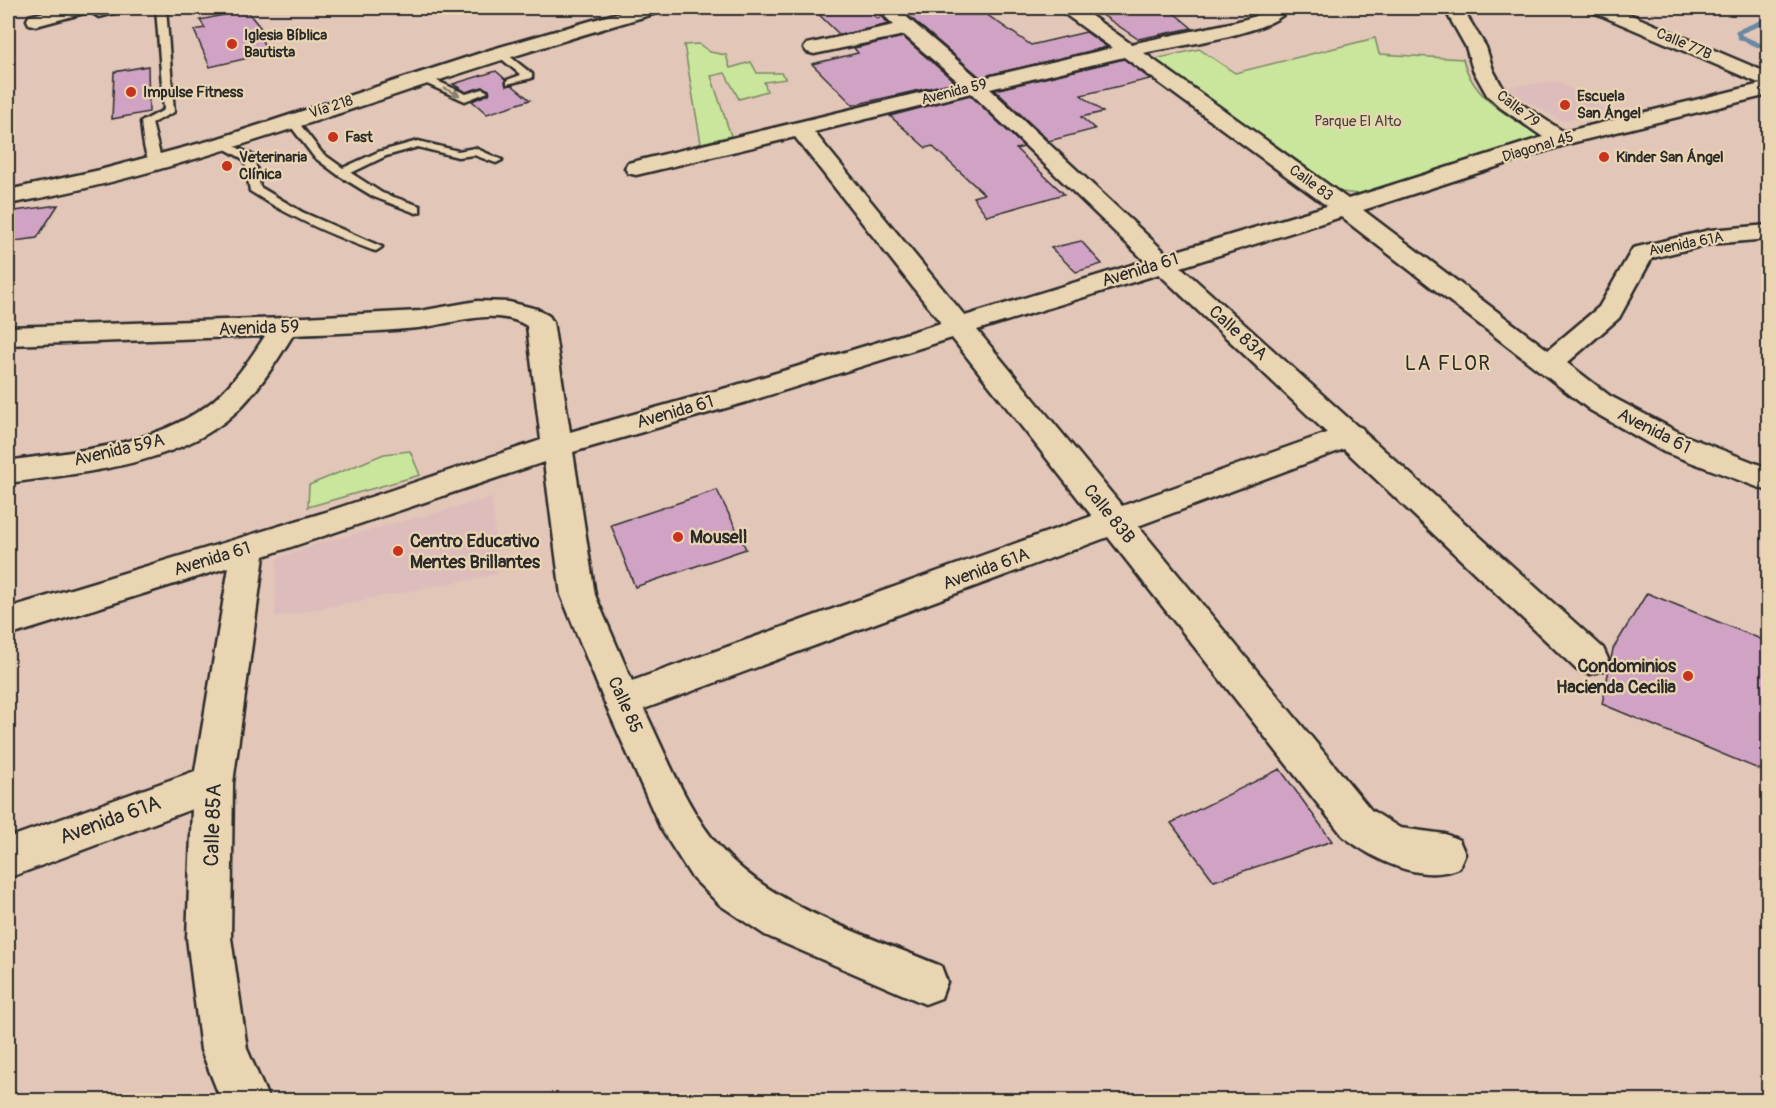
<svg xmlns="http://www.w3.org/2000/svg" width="1776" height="1108" viewBox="0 0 1776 1108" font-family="Pangolin,sans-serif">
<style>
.built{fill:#ddbcbc}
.green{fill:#cae69d;stroke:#7a8864;stroke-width:1.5}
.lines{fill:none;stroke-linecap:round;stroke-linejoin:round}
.stream{stroke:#6b88a2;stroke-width:5}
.building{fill:#d0a3c5;stroke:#2b2b2b;stroke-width:1.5}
.lane-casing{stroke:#2b2b2b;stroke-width:5}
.street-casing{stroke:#2b2b2b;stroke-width:5}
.secondary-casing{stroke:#2b2b2b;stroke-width:5}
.lane{fill:#ead5b3;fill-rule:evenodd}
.street{fill:#ead5b3;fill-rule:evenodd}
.secondary{fill:#ead5b3;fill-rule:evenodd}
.oneway{fill:#8a806f}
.poi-dot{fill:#c8321e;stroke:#ead5b3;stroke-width:2}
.labels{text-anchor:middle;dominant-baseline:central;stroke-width:4.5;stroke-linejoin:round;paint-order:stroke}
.far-poi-label{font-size:15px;font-weight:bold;fill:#2b2b2b;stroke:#ead5b3;text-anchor:start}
.far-street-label{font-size:15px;fill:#2b2b2b;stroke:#ead5b3}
.far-park-label{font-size:15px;fill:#43473c;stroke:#ead5b3}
.street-label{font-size:18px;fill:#2b2b2b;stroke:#ead5b3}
.poi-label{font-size:18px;font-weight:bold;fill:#2b2b2b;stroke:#ead5b3;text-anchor:start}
.neighbourhood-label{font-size:20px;letter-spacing:1.5px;fill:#2b2b2b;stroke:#ead5b3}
.near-street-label{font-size:21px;fill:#2b2b2b;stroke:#ead5b3}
</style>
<rect width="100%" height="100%" fill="#e2c6b8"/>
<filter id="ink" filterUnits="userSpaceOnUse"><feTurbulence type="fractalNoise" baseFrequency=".0167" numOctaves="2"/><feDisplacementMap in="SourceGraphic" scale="12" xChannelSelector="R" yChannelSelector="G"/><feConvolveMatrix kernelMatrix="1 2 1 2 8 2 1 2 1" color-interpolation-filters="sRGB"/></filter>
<g filter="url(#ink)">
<path class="built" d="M1558,81L1605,110L1563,121L1523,99L1509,87Z
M492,498L498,574L275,617L277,559L320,543Z"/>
<path class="green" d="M1375,38L1379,54L1463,59C1473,100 1510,117 1543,137L1358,194L1334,191L1155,59L1199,49L1235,73Z
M699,44L710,52L726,55L730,68L751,62L757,73H781L786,79L764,82L767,91L739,99L725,73L711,76L731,136L701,143L684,45Z
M410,451L420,475L308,507L309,485L384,454Z"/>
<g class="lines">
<path class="stream" d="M1768,20L1738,32L1740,37L1768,49"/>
</g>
<path class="building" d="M812,8H864L877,18L882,17L889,24L840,35Z
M924,8H977L1031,45L1086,32L1107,47L980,77L904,12Z
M1092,8H1145L1151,11L1168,8L1192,28L1138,39Z
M246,10L264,32L258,34L269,53L210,67L194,30L205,28L200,20Z
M903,37L955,82L853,105L812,64L858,53L854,48Z
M1124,59L1150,79L1081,95L1103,112L1081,117L1095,129L1049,141L995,90Z
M148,66L149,112L112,119L114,72Z
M496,71L505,79L506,86L512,85L530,100L487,114L472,101L489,94V90L482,87L466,92L453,84Z
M970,95L1024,147L1016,149L1064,194L987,216L973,197L984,194L932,146L926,148L890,116Z
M58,205L37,238L8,242V212Z
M1081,241L1102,264L1076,272L1051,248Z
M717,490L746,549L635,587L611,525Z
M1647,593L1768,642V773L1602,704L1613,649Z
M1280,769L1332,841L1214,881L1171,823Z"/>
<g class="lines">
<defs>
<path id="lane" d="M118,8H134L99,17L94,14Z
M156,8H166L174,112L152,123L162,163L156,166C143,161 143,135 141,122L164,110Z
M497,51H503L532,74V78L507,84V80L521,75L497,55Z
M418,76H426L466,94L483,89L488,92L465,101L418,80Z
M291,117L295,118L322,153L343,168L378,152L418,141L458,151L475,148L502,160L496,163L474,155L458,157L418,147L386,156L351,173L382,193L420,206V212L416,213L374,197L338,175L314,157L286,120Z
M224,141L254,156L260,187L302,212L382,247L376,251L372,250C329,234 288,216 250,191L245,160L220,146V142Z"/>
<path id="street" d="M61,8H90L88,12L36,26L29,24L27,20L29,16Z
M876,8H896L979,79L1112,48L1062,12L1060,8H1080L1131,44L1235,22L1253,17L1270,8H1289C1275,34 1174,46 1144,53L1348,199L1543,137L1501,108L1487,95L1473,70L1466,47L1444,8H1462L1486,47L1493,70L1503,88L1515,100L1564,132L1761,84L1593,12L1591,8H1615L1768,73V95L1567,144L1363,210L1548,350L1599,307L1633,248L1710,230L1768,225V239L1710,244L1652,258L1619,318L1567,363L1610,396L1686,436L1768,468V491L1664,452L1590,410L1341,217L1181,267L1357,426L1362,428L1365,433L1603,648L1608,659L1603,670L1590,674L1577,670L1344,449L1138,526L1371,810L1400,828L1445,834L1459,840L1465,854L1459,868C1420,884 1374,860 1343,836L1108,537L644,709C667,756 686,809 721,849C776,909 867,935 941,966L947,982L941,998L925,1004L765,935L720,905L691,876L661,829L604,701L561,595L544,462L264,556L233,783L231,938L247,1049L269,1100H221L201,1050L187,938L192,809L8,878V838L195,771L229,567L8,636V608L326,512L541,440L527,326C494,306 454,324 418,328C377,332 335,333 293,335C276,362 259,390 236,412C180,465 81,473 8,483V461C78,450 155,447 213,401C234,383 250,359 265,336L8,345V327L285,318L420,311L477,301L509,302L537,309L549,316L553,322L570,432L730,387L941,323L795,137L636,175L628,173L625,168L628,163L960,83L904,35L814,54L807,52L804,48L807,44L894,25ZM1124,57L1327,206L1167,254L990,89ZM971,93L1145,261L965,316L814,132ZM1159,274L1327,433L1122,506L977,330ZM952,338L1092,516L632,681L595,595L573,452L750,401Z"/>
<path id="secondary" d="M635,8H662L660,12C567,39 474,68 383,99C260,139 135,182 8,204V190L100,170L216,139L493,49Z"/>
</defs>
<use href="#lane" class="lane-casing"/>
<use href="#street" class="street-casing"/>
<use href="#secondary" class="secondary-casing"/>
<use href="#lane" class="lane"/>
<use href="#street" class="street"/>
<use href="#secondary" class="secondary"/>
</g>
<defs><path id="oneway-solid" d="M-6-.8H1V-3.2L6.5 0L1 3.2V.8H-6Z" transform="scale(1.5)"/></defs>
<use class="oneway" href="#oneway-solid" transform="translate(452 92) rotate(25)"/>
</g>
<g class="poi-dot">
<circle cx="232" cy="44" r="6"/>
<circle cx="131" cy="92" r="6"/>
<circle cx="1565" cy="105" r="6"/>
<circle cx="333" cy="137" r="6"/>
<circle cx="1604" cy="157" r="6"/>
<circle cx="227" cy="166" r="6"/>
<circle cx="678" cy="537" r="6"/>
<circle cx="398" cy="551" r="6"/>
<circle cx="1688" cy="676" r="6"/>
</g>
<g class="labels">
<g class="far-poi-label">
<text x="244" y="35">Iglesia Bíblica<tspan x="244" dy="17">Bautista</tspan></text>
<text x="143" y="92">Impulse Fitness</text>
<text x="1577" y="96">Escuela<tspan x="1577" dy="17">San Ángel</tspan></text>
<text x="345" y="137">Fast</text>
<text x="239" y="157">Veterinaria<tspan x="239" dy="17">Clínica</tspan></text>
<text x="1616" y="157">Kinder San Ángel</text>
</g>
<g class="far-street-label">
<text transform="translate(1684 44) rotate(23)">Calle 77B</text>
<text transform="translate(954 92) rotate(-14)">Avenida 59</text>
<text transform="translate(331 107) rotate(-18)">Vía 218</text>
<text transform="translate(1518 109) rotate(38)">Calle 79</text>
<text transform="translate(1538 147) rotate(-17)">Diagonal 45</text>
<text transform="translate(1311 183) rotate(36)">Calle 83</text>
<text transform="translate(1686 244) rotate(-11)">Avenida 61A</text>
</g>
<g class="far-park-label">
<text x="1358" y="121">Parque El Alto</text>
</g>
<g class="street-label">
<text transform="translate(1140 270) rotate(-17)">Avenida 61</text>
<text transform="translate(259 328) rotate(-2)">Avenida 59</text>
<text transform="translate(1238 333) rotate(42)">Calle 83A</text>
<text transform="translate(675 412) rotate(-16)">Avenida 61</text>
<text transform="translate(1654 431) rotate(27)">Avenida 61</text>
<text transform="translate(119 450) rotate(-13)">Avenida 59A</text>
<text transform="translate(1109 514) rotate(51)">Calle 83B</text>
<text transform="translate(212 559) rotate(-17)">Avenida 61</text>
<text transform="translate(986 569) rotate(-20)">Avenida 61A</text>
<text transform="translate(625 705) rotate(66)">Calle 85</text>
</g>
<g class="poi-label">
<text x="690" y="537">Mousell</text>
<text x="410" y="541">Centro Educativo<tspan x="410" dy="21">Mentes Brillantes</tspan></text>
<text x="1676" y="666" text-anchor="end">Condominios<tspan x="1676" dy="21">Hacienda Cecilia</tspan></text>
</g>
<g class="neighbourhood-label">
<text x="1448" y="363">LA FLOR</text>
</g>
<g class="near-street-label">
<text transform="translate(110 820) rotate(-20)">Avenida 61A</text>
<text transform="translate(213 825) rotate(-88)">Calle 85A</text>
</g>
</g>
<rect width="1776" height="1108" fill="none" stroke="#ead5b3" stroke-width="30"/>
<rect x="15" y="15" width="1746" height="1078" fill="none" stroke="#2b2b2b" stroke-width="2" filter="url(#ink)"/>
</svg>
